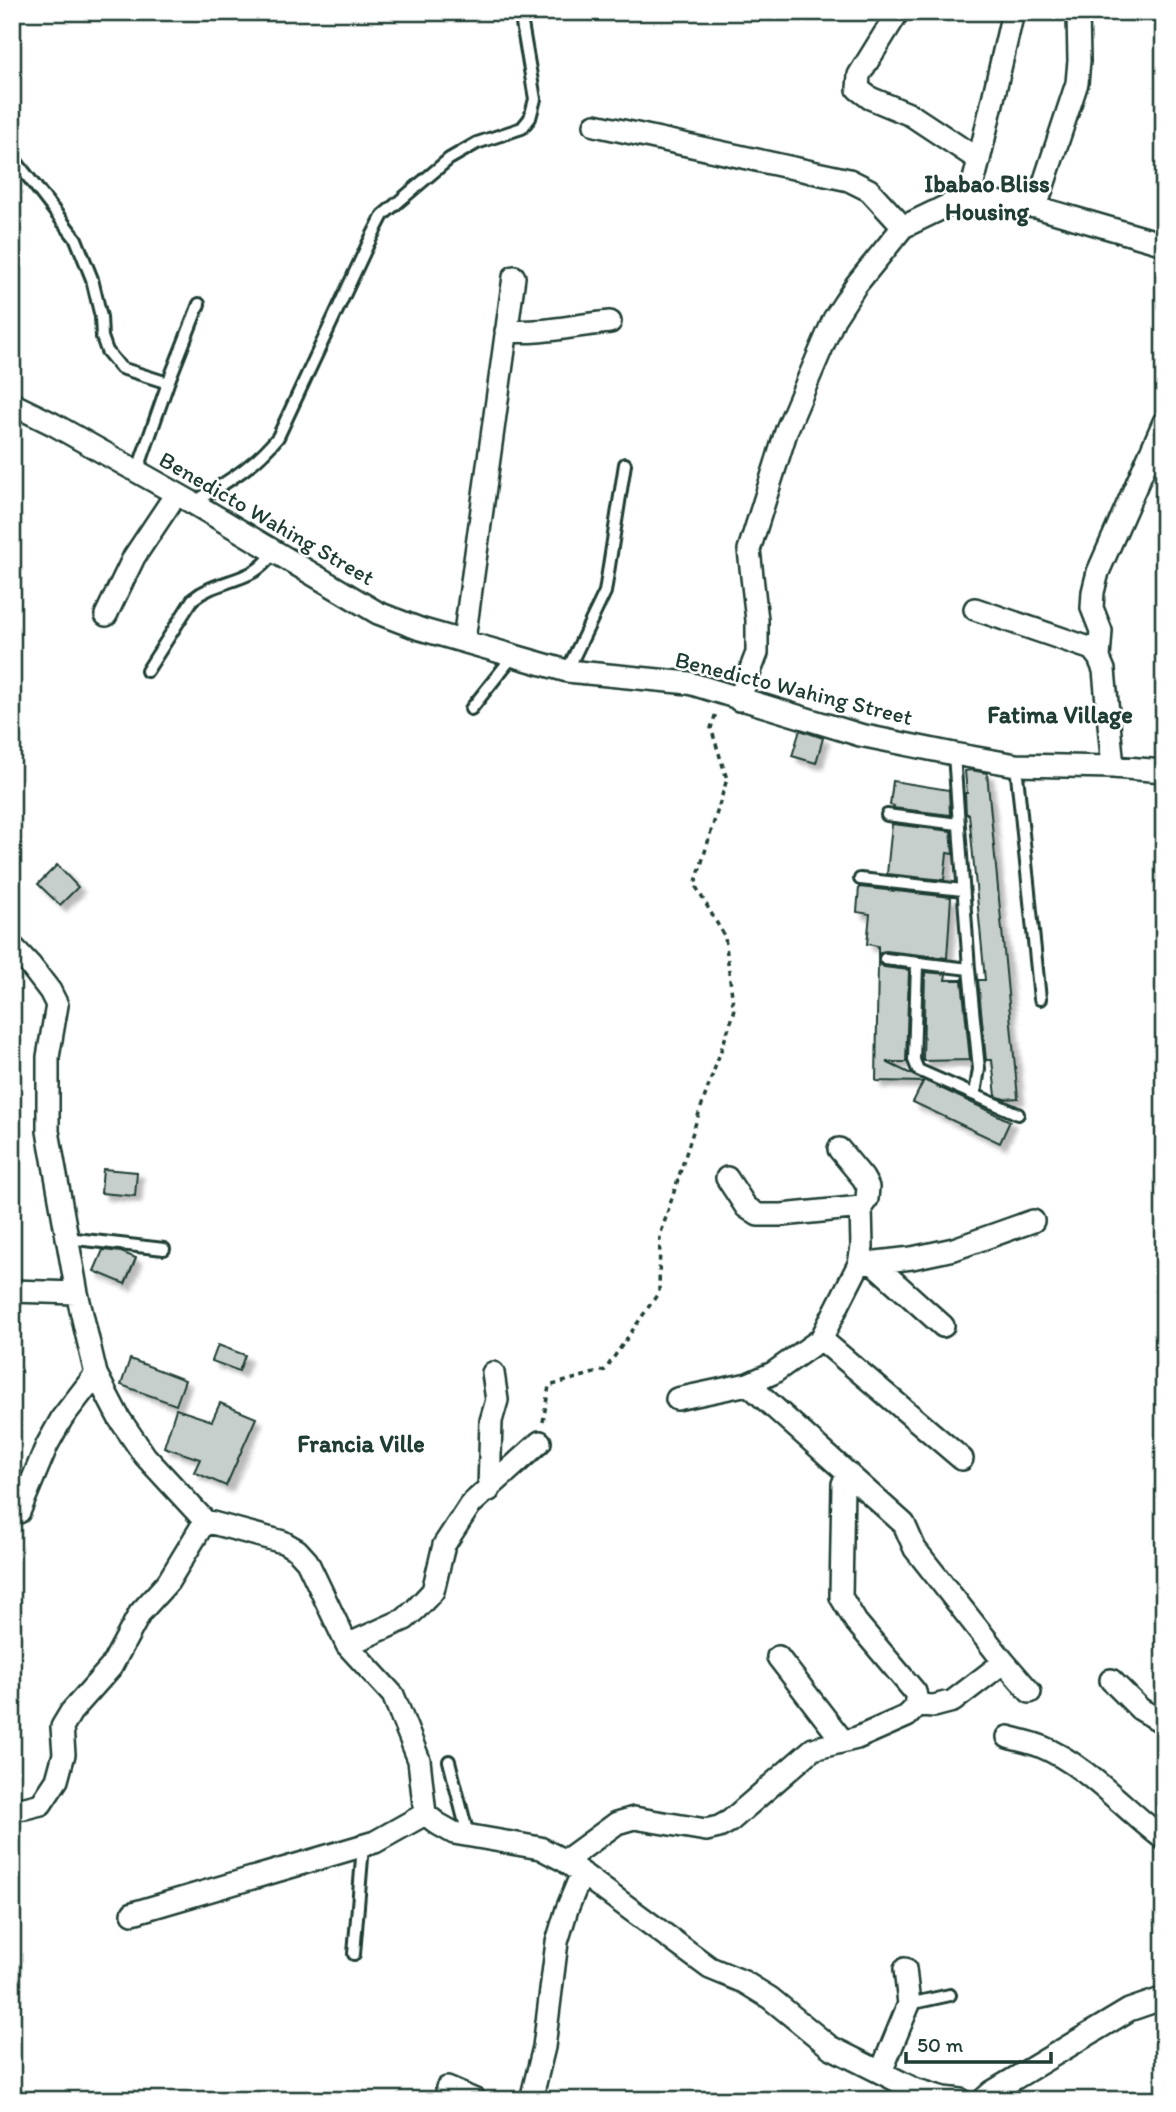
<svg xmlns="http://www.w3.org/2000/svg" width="1176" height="2112" viewBox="0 0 1176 2112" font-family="Itim,sans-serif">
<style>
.building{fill:#c7cfcc;stroke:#1f3d34;stroke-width:2;filter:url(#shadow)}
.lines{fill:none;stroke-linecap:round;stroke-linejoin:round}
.lane-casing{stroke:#1f3d34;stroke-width:16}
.street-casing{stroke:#1f3d34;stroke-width:26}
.path{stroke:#1f3d34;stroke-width:3.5;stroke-dasharray:5 5;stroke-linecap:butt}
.lane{stroke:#fff;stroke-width:10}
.street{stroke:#fff;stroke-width:21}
.labels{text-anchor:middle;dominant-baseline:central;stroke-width:5;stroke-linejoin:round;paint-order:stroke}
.street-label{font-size:23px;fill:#1f3d34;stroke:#fff}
.neighbourhood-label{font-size:24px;font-weight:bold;fill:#1f3d34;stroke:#fff}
</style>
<defs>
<filter id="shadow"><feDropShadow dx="6" dy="6" stdDeviation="2" flood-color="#0004"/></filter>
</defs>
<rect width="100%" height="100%" fill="#fff"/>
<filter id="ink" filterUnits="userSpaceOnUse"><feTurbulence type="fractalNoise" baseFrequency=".0143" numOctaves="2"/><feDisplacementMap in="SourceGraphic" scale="14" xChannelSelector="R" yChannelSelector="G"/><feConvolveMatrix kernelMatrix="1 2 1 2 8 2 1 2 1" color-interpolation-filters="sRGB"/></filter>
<g filter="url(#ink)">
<path class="building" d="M800,730L823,738L816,763L792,756Z
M971,770L987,773L1018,1098L1004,1099L996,1096L992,1060H986L978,980H985L969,814H966L965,793H967L965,771Z
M893,781L949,790L950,815L893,808L894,806L890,805Z
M892,824L951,831L953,854L947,853L944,880L887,874Z
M57,865L78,887L60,905L38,884Z
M859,887L951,897L947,958L886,951L881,952L878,956V946L867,944L870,914L857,912Z
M878,962L884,967L909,970L906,1062H886L1010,1121L1000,1143L913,1102L923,1082L876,1081Z
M925,972L946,974L945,980H962L970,1060L923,1061Z
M103,1169L137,1172L135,1196L101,1193Z
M103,1250L121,1252L136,1258L125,1284L94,1271Z
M218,1345L245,1355L239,1371L212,1361Z
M130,1359L185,1380L176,1405L121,1385Z
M220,1403L256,1418L226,1486L194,1472L200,1459L164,1447L176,1409L212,1421Z"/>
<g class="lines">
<defs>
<path id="lane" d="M12,156L76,239L92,279L101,317L102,337L107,351L121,368L168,383
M137,472L168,383L199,304
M193,503C226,482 253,468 278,437L369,242L383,215L449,159L477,143L522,128L530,118L535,99L520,12
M147,671L193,599C210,585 230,583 249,574C259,570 267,561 275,552
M567,671L605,592L625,464
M471,709L513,656
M954,754L969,969L979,1069L975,1094
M1016,765L1040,999
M887,815L958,824
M860,879L963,890
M885,959L969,969
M917,964L914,1060L918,1070L1018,1114
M67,1238L164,1249
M449,1761L468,1835
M354,1954L363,1846
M909,2004L950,1995"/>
<path id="street" d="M898,12L859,75L858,89L870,98L911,115L979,160L1013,12
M595,125L849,180L869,190L903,227
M969,199L979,160
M1036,207L1077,83L1079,61L1078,12
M506,331C544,334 573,325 610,322
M12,404L53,424L193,503L378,613L420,629L567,671L689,683L860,735L954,754L1016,765L1113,767L1164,771
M975,609L1092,649L1099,658L1104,670L1113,767
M106,615L134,557L176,494
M464,640L514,277
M1099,658L1101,631L1092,608L1093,592L1098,572L1164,422
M739,700L757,653V620L749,550L787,429L834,319L856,285L903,227L955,202L969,199L1036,207L1164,244
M12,946L30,965L50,991L57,1005L48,1057V1131L77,1293L96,1374L119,1418L145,1456L205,1521L283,1542L297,1550L307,1561L347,1645L393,1695L419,1760L425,1814L438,1824L454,1833L540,1848L565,1861L710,1968L744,1982L770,1998L830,2047L914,2089L944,2098L961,2100
M727,1178L746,1207L758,1215H782L861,1207
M873,1263L943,1326
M859,1264L912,1258L954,1249L1033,1221
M12,1291L77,1293
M821,1339L859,1264L862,1247L861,1207L867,1199L868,1187L863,1178L839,1149
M748,1384L904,1524L915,1549L1004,1662L1030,1692
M677,1399L748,1384L773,1373L821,1339L962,1459
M848,1473L843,1484L841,1597L856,1622L915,1692L918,1705
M489,1490L491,1421L497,1400L493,1373
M19,1512L47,1445L62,1418L96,1374
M347,1645L405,1619L416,1609L433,1591L444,1545L470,1505L540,1442
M778,1657L842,1740
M1111,1680L1140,1709L1164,1723
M1008,1737C1018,1740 1030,1742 1040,1746C1087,1765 1124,1809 1164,1839
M12,1809L25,1808L41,1804L57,1780L64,1754L62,1727L71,1712L111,1667L140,1613L168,1582L205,1521
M565,1861L617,1823L634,1818L706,1830L719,1827L730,1821L813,1749L857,1738L907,1716L918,1705L934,1706L953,1701L1004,1662
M133,1913L375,1842L425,1814
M881,2072L909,2004L905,1969
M447,2088L475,2100
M984,2099L992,2092L1129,2010L1164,1998
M531,2100L544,2047L557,1942L567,1909L582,1873"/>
</defs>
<use href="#lane" class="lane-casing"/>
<use href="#street" class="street-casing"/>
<path class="path" d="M543,1422L549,1386L605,1370L659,1292L660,1236L697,1119L734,1013L725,937L695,885L727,779L711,728L716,713"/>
<use href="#lane" class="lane"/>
<use href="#street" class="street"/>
</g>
</g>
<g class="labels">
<g class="street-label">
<text transform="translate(267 518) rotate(30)">Benedicto Wahing Street</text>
<text transform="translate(794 688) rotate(14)">Benedicto Wahing Street</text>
</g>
<g class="neighbourhood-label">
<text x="987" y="183">Ibabao Bliss<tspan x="987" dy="28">Housing</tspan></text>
<text x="1060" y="714">Fatima Village</text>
<text x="361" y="1443">Francia Ville</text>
</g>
</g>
<rect width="1176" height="2112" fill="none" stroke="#fff" stroke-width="42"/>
<rect x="21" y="21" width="1134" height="2070" fill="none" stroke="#1f3d34" stroke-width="2.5" filter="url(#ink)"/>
<path d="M906 2052v10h145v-10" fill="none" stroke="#1f3d34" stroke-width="3.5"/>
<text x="917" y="2052" font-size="21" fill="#1f3d34" stroke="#ffffff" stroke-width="5" paint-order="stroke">50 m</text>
</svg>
